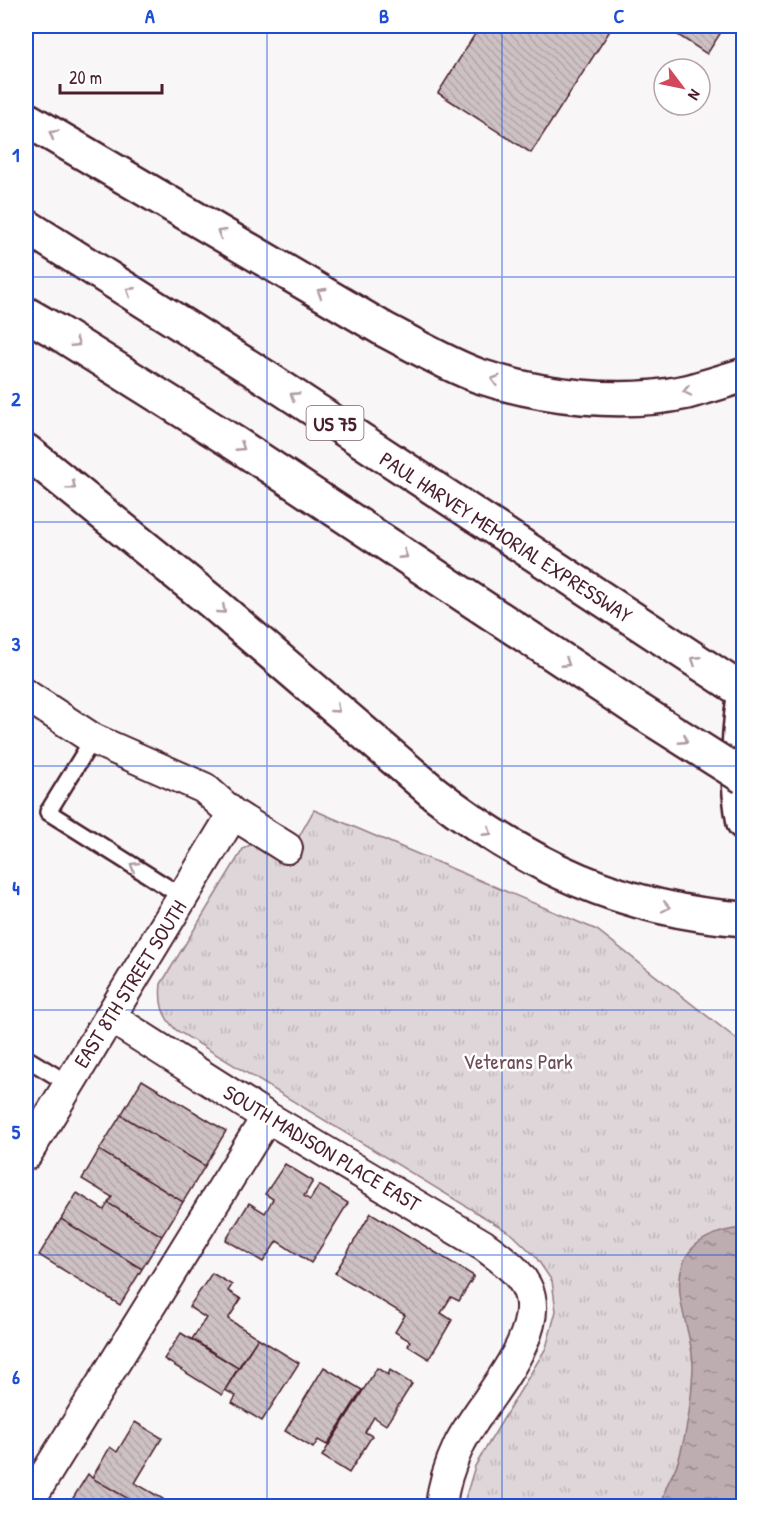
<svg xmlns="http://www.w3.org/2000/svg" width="769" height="1532" viewBox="0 0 769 1532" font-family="'Patrick Hand',sans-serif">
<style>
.park{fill:url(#park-tufts);stroke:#947a82;stroke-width:1.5}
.water{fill:url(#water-ripples);stroke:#8f747b;stroke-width:1.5}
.building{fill:url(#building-back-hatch);stroke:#4a1f2b;stroke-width:1.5}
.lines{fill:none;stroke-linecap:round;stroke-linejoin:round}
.service-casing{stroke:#4a1f2b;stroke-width:20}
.minor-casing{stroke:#4a1f2b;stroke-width:34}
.motorway-casing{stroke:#4a1f2b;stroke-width:38}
.service{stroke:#fff;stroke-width:15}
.minor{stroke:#fff;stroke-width:30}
.motorway{stroke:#fff;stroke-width:33}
.motorway-bridge-casing{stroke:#4a1f2b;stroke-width:38;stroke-linecap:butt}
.motorway-bridge{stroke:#fff;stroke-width:33}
.oneway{stroke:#ae9aa0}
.grid{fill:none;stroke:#1d4ed8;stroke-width:1.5;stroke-opacity:0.55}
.labels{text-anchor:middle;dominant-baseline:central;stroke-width:5;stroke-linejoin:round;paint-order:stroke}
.shield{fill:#fff;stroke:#80626b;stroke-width:1.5}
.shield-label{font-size:20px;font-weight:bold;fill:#4a1f2b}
.street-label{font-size:21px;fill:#4a1f2b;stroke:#fff}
.park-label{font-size:21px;fill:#6f4d56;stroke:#fff}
.neatline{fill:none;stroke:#1d4ed8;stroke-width:2}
.grid-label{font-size:20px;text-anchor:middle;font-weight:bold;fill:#1d4ed8}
</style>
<defs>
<pattern id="park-tufts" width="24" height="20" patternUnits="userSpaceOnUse" patternTransform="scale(1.5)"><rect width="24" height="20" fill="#ded6d9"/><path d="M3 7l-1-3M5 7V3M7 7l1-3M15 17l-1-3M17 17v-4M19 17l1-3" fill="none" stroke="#c0b7ba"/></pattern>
<pattern id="water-ripples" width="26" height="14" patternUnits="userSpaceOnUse" patternTransform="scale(1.5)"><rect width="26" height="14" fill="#bdadb0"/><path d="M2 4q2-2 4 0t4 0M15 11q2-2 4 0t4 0" fill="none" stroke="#9c8c8f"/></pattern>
<pattern id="building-back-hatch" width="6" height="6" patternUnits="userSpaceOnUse" patternTransform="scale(1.5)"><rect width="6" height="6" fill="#cdc1c4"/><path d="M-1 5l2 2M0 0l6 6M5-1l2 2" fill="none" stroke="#b2a5a9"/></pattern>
</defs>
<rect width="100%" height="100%" fill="#f8f6f7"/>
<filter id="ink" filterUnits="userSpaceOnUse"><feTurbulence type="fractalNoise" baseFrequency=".0167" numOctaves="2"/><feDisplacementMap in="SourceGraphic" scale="12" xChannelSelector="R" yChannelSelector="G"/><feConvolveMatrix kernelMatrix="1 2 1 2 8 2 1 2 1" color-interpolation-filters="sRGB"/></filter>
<g filter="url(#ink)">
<path class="park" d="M314,810L597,930L743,1044V1506H463L475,1466L546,1348L556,1311L552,1281L535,1256L512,1234L176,1030C162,1016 159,1003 161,984L243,849L253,843L288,856Z"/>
<path class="water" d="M743,1228V1506H663C662,1486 676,1473 680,1455C688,1427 692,1397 693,1368C694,1334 671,1298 683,1264C691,1239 720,1230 743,1228Z"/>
<path class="building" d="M480,26H613L531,153L438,93Z
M664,26H725L707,54Z
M142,1080L226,1131L205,1166L121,1115Z
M121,1115L205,1166L183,1202L99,1150Z
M99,1150L183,1202L162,1236L108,1203L112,1197L82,1179Z
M285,1164L313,1181L304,1196L310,1200L319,1185L348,1203L311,1263L277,1241L263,1262L226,1240L249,1203L265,1213L273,1199L265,1194Z
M77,1193L104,1210L108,1203L162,1236L142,1269L61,1219Z
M371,1213L474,1276L459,1301L451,1297L441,1313L452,1320L429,1359L408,1346L410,1341L395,1332L405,1315L335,1273Z
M61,1219L142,1269L120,1305L39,1255Z
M212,1273L232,1285L228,1291L241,1299L228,1319L258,1338L238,1368L192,1339L206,1318L189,1307Z
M181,1333L238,1368L222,1395L164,1359Z
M258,1338L299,1363L262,1421L232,1403L236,1396L225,1390Z
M324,1367L362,1390L327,1445L318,1440L313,1448L285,1431Z
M377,1368L388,1375L390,1370L412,1384L386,1425L374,1417L365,1432L372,1436L349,1473L322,1456Z
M135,1422L162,1438L135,1483L163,1499L158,1506H141L92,1478L110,1447L117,1452Z
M88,1474L92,1478L141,1506H68Z"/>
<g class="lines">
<defs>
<path id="service" d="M93,739L48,812L183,897
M26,1058L69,1084"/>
<path id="minor" d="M26,695L93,739L204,788L233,814L287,848
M110,1017L267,1117L483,1245C499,1257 517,1269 526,1286C551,1333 478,1405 459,1445C450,1464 443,1486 441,1506
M26,1155L233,814
M26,1506L267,1117"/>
<path id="motorway" d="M26,119L385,330C416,346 446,364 479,376C542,397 622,406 687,392C706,387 725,381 744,375
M26,226L265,377L744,692
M26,314L59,333L236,444L635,708
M26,451L212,602L433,792C526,865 624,911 744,919
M744,697C738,738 736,782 744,823"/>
</defs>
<use href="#service" class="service-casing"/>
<use href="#minor" class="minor-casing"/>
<use href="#motorway" class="motorway-casing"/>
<use href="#service" class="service"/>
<use href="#minor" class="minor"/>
<use href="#motorway" class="motorway"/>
<defs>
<path id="motorway-bridge" d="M635,708L744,777"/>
</defs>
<use href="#motorway-bridge" class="motorway-bridge-casing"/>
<use href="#motorway-bridge" class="motorway-bridge"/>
</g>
<defs><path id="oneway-chevron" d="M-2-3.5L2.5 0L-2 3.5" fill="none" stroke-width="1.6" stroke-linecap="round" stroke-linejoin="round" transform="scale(1.5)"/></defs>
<g class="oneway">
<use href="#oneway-chevron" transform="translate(53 134) rotate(-150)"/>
<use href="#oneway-chevron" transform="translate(221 233) rotate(-150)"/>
<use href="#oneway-chevron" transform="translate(130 291) rotate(-147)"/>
<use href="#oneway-chevron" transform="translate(321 292) rotate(-149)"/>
<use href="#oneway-chevron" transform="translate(76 343) rotate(32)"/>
<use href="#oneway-chevron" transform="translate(495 380) rotate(-164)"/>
<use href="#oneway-chevron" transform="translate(687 391) rotate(168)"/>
<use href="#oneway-chevron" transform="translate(294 396) rotate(-147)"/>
<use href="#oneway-chevron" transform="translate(241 447) rotate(33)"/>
<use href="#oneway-chevron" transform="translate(72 486) rotate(39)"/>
<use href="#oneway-chevron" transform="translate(404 555) rotate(33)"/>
<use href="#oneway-chevron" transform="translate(222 610) rotate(41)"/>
<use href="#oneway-chevron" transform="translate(695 660) rotate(-147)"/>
<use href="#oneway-chevron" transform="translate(566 663) rotate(33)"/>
<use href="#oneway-chevron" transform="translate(336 709) rotate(41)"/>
<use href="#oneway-chevron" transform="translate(684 740) rotate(33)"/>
<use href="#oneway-chevron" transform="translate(488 832) rotate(33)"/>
<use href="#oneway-chevron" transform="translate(134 866) rotate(-148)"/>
<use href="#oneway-chevron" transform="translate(666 907) rotate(12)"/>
</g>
</g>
<path class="grid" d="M267,26V1506M502,26V1506M26,277H744M26,522H744M26,766H744M26,1010H744M26,1255H744"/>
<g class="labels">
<rect class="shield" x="306.5" y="406" width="57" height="34" rx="4.5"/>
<g class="shield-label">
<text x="335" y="423">US 75</text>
</g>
<g class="street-label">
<text transform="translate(506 537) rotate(33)">PAUL HARVEY MEMORIAL EXPRESSWAY</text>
<text transform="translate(130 984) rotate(-58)">EAST 8TH STREET SOUTH</text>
<text transform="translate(322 1148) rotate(31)">SOUTH MADISON PLACE EAST</text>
</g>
<g class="park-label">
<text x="518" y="1061">Veterans Park</text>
</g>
</g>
<rect width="769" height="1532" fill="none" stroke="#fff" stroke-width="66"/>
<g transform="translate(682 87) rotate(122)"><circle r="28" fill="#ffffff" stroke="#b7a5aa" stroke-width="1.5"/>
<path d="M0-4.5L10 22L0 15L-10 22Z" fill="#d1495b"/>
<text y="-9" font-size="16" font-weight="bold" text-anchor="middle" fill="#4a1f2b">N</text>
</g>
<path d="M60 84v9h102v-9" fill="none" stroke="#4a1f2b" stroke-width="3"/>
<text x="69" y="84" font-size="18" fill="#4a1f2b" stroke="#ffffff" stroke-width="4.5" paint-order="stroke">20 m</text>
<rect x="33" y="33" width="703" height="1466" class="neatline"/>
<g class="grid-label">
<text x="150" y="23">A</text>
<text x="384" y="23">B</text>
<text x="619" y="23">C</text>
<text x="16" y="162">1</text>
<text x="16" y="406">2</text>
<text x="16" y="651">3</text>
<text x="16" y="895">4</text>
<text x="16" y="1139">5</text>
<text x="16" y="1384">6</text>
</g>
</svg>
